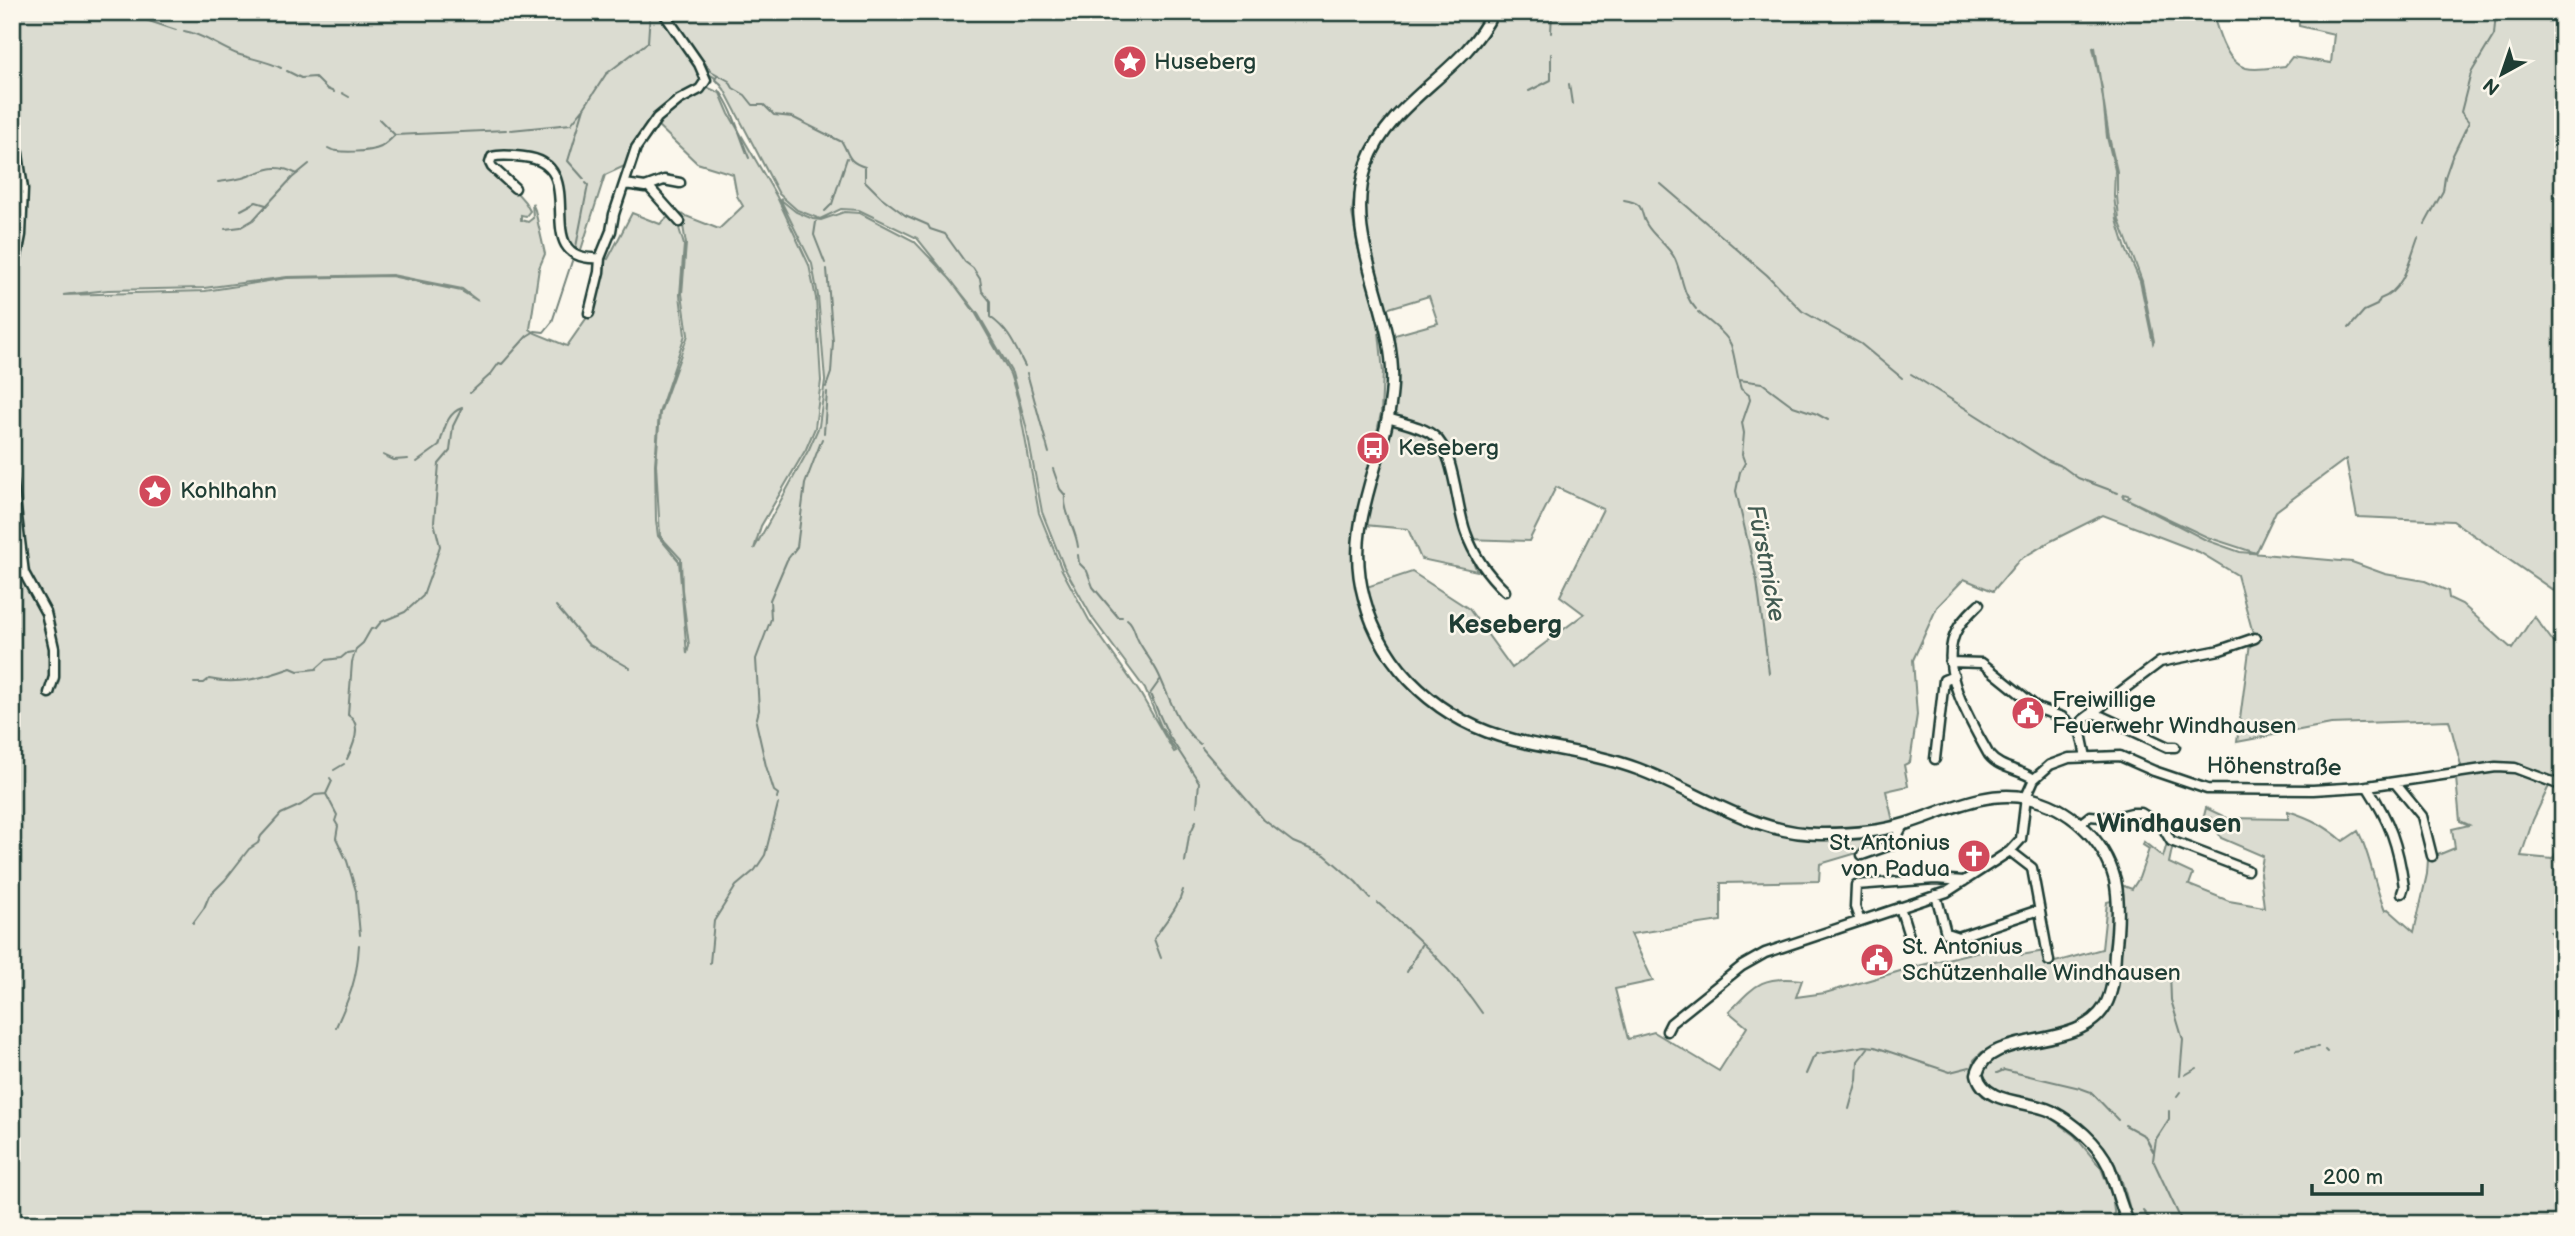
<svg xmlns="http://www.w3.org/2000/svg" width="2575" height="1236" viewBox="0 0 2575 1236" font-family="'Balsamiq Sans',sans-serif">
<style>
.green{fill:#dbdcd1;stroke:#7d8c82;stroke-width:2;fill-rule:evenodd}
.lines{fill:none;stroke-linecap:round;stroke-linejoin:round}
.stream{stroke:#74847b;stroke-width:2}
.minor-casing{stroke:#1f3d34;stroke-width:13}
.major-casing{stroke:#1f3d34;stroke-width:15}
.minor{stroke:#fbf7ec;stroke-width:8}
.major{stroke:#fbf7ec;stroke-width:10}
.labels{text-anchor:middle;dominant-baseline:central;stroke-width:5;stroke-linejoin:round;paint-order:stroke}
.poi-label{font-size:23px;fill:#1f3d34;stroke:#fbf7ec;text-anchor:start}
.street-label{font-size:23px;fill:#1f3d34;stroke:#fbf7ec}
.water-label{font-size:24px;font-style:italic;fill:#425b52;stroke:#fbf7ec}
.quarter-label{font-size:26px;font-weight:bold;fill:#1f3d34;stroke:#fbf7ec}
</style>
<rect width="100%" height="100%" fill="#fbf7ec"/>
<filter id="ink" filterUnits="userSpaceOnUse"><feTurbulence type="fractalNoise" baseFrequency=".0143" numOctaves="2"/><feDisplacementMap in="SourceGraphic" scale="14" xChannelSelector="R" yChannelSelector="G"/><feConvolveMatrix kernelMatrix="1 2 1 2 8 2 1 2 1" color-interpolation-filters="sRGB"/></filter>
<g filter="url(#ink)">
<path class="green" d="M12,12H661L700,70L702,81L697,87L654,118L629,164L605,175L580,253L568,248L555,177L535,157L488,159L525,202L530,211L526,216L521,215V220L528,222L533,218L532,203L535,210L545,254L539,268L530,329L535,333L567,346L590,313L604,258L608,259L632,213L660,224L668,217L679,228L684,245L680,295L685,335L659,413L655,464L656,520L658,536L679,561L687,654L689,645L682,590L681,559L660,536L656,464L660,413L688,335L682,294L686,244L681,214L719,229L743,206L737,196L733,174L697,163L655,123L679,101L709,88L720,93L729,114L777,197L809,265L816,298L821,381L815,428L806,449L761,526L754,549L809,449L819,426L825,380L818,296L812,264L780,199L796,212L813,219L821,220L844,212L860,213L914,241L951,280L976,314L1010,374L1018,400L1039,513L1062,570L1089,620L1140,693L1174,752L1176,751L1161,727L1145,689L1093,619L1064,567L1042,512L1026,426L1012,373L978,314L917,238L859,210L841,209L820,219L797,210L779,194L724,89L714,77L708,74L665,12H2212C2218,30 2225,62 2246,68C2258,71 2273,67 2285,66L2292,57L2331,63L2334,34L2299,26L2298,12H2563V597L2453,521L2357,517L2346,459L2276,511L2256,553L2207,537L2127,499L2130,496L2124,494L2123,497L2206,540L2240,552L2352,562L2385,574L2425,581L2448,591L2449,598L2462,604L2512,649L2534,616L2563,655V782L2518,764L2497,763L2462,769L2449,720L2331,724L2237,742L2250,643L2254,637L2237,575L2199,552L2103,515L2051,541L2019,560L1993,591L1964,579L1937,607L1913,660L1917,715L1910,762L1904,765L1908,786L1886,791L1895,830L1891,843L1820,864L1819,881L1721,883V921L1631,934L1653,981L1615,989L1628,1039L1654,1032L1719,1071L1747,1027L1729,1012C1755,985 1762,975 1802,980L1796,997L1825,993L1914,967L2004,945L2021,955L2045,951L2048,964L2102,949L2107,902L2114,900L2110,975L2105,996L2092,1015L2074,1027L1996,1046L1982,1052L1974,1060L1972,1079L1983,1096L2047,1115L2075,1136L2101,1168L2112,1196L2115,1218L2120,1224H12ZM2095,47L2109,137L2117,171V196L2119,220L2142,281L2154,341L2153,343L2140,281L2126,249L2117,220L2114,196L2115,170L2107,137L2102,88L2093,48ZM1391,114L1396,115C1388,131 1378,147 1371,164C1353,210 1375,264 1386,309L1429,296L1438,323L1395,335L1398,379L1393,422L1365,525L1408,529L1421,559L1477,571L1464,539L1529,541L1556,487L1603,509L1560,596L1584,614L1512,668L1469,609L1412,572L1364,588L1355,582L1354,541L1381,413L1383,372L1378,322L1358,247L1352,213L1358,170L1380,127ZM392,275L462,289L478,301L461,291L391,276L287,278L205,291L63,295L108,290L204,288L287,277Z
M2505,768L2549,786L2533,820L2521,856L2553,859L2563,838V932H2551L2563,946V1224H2134C2126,1197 2121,1165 2101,1144C2084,1126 2060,1113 2038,1102C2017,1093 1993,1098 1983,1074L1987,1063L2001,1053L2051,1043L2083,1033L2101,1018L2114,993L2122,904L2121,885L2132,889L2139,878L2149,849L2143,845L2144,842L2163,857L2168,840L2173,844L2169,863L2193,874L2189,885L2229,901L2264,907L2260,874L2263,856L2221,838L2211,818L2203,820L2206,808L2227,818L2288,819V811C2310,818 2326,826 2343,841L2358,831C2371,856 2374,885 2385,911L2388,909L2414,932L2427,874L2428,859L2455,848L2452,829L2469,825L2460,821L2456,778L2462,774Z"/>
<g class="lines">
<path class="stream" d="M106,12L146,20L176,30
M668,12L669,13
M1732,12C1744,19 1758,24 1771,17
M2420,12H2429
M184,31C203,34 219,47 237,54C252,59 267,61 281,68
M1551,33L1552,12
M684,35L711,71L729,81L733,88L745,95L753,105H764L774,115L792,117L842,142C850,156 847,161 865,167V181L881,197L905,215L928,225L930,229L945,234L965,262L973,268L980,279L982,291L990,301V317C1010,331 1015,347 1025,366
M287,71L301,78L315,77L327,89L334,92
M718,75L715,79L721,84
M1569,84L1572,104
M719,90C734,110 739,135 749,158
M1529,91L1551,80V54
M342,93L349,97
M379,119L395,135
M511,130L571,124L583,109
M328,148C337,154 371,152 381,147C386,144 391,139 395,135L506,130
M584,179L568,161L584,108L606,74L648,42L650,12
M218,182C226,181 234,180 242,178C263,172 273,161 297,174
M1661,184L1767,275L1802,311L1861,344L1902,378
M1624,200C1648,204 1638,212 1647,225C1654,237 1669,246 1675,259C1683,277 1682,294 1696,309
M241,210L256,202L266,205
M825,211L832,204L847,158
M816,222L814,235L825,263
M2425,224L2443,191L2445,177L2452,157L2469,122L2461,112L2471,73L2494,35L2496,12
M225,229L241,227L253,220L292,178L309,164
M576,247L588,185L586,183
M1698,312C1708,321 1726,333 1731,345C1736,360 1736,374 1741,389L1749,395L1750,400L1742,423L1744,433L1742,455L1745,463L1740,472L1736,491L1757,581L1769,673
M2349,328L2364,311L2377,305L2380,299C2404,291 2410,259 2418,238
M1027,373L1049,453
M1911,374L2047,460L2063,467L2078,478L2118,493
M1739,380L1762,383L1793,406L1817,414L1828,420
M826,387L831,373L833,342L827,269
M470,393L491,374L499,363L502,364L527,336L535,331L544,332L552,322L573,258
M824,433L827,392
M383,455L394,460L408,459
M417,462L439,446C444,432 446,413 462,408
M1053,469L1060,489L1065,495C1063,512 1076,529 1078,547
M1078,555L1079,563L1087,571L1093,587L1118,617H1122
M556,606L588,644L630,668
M1127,619C1135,625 1134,634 1139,642C1145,653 1154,664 1159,675C1171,701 1177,725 1200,744
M1160,680L1150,694L1169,736L1199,782L1197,806
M194,683H204L209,679C238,685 263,678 291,668L298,671L316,669L326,660L341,658L347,653L353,652
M1202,748L1264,820L1293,842L1325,855L1356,882L1370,898
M347,759C353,747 363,723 348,715L352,662L356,649L363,643L371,629L376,628L381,622L405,612L423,596L433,568L440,546L434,522L439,464L450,451L453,426L462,408
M334,770L344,764
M330,778L332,781L326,794L337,815L335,821L338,826L336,838L347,861L356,891L360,935
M777,798L778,794L774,791L766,766L756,722L759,710L756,659L771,619L770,600L787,560L797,547L805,484L822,439
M1185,862L1189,836L1196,821
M1378,903C1417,937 1453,970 1482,1013
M193,923L204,908L209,896L225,880L249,849L258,843L261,836L281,814L301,805L315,795L326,794
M1161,958L1154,939C1164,922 1178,909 1183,890
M710,963L714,921L736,886L755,870L765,855L778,804
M2170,971L2171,1000L2183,1040L2180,1076
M1407,972L1421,945
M336,1027C350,996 357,980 359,945
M2296,1050L2318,1047
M2325,1050L2327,1052
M1997,1073L2004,1070L2080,1088L2091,1092L2118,1120
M1806,1074L1813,1058L1817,1054L1865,1046L1875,1047L1950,1072L1970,1067
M2185,1075L2197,1068
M2177,1096L2180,1092
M1849,1109L1857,1080L1858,1061L1868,1048
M2169,1111V1119L2156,1139L2153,1160L2183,1224
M2125,1125L2145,1136L2153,1151
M2143,1211L2154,1224"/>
<defs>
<path id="minor" d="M12,111L23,189L21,235L12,283
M625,184L645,187L664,180L680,183
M648,186L680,222
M515,188L492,167L490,163L492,157C502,154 514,156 524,157C595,164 524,263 600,258
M589,313L599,272L600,258L611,231L614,214L636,148L657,118L679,100L700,89L706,80L699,64L663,12
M1388,418C1402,423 1422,426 1434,436C1455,452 1456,507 1466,533C1474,556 1487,574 1505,591
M12,476L24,573L46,613L54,648V677L49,693
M1979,604C1972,611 1963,619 1958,628C1935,666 1971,722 1989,755C2000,769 2020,769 2034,779
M1950,662L1982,663L2039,709L2062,717L2081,733
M2092,712L2168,747H2175
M2086,757L2081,733L2083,720L2160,662L2220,650L2255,638
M1935,759L1944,680L1954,676
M2395,783L2422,816L2432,856
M2367,786C2390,822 2398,844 2404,887L2402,893
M2080,824L2090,816L2112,818L2132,813H2141L2162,826L2171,841L2247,870
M2010,851L2032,868L2049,961
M1862,855L1893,844L1903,825
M1936,895L1946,933L1958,937L2039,910
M1900,907L1909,936
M1860,921L1855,907L1856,885L1935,879L1964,881
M1667,1031L1671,1023L1742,966L1765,953L1947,892L2010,851L2021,839L2026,797L2034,779L2050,765L2069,758L2120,756L2154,771L2207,789L2313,790L2361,787L2496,767L2515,768L2563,786"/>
<path id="major" d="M1493,12C1464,74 1391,98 1367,164C1341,239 1396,310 1392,385C1388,461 1342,518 1364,598C1383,671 1442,722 1514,740C1555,750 1598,754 1638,769C1699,792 1756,836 1824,834C1851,834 1879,832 1905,824C1944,812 1985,789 2027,798C2069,806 2104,839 2115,880C2120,904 2118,929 2115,953C2114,970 2114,990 2105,1006C2078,1053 1988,1028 1977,1074C1984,1105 2028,1100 2051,1111C2074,1123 2098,1143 2109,1167C2116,1186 2120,1206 2129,1224"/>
</defs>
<use href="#minor" class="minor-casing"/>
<use href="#major" class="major-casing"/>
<use href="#minor" class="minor"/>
<use href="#major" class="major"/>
</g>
</g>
<defs>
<symbol id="sight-disc" viewBox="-11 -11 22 22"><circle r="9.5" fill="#d1495b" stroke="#fbf7ec"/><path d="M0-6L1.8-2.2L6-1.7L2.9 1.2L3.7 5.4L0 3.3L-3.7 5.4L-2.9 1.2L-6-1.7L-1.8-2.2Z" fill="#fff"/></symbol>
<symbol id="bus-disc" viewBox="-11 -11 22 22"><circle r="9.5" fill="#d1495b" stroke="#fbf7ec"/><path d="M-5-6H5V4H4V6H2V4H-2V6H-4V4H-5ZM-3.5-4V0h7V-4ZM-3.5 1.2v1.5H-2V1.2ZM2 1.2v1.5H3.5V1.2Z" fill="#fff"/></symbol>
<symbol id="civic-disc" viewBox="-11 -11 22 22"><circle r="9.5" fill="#d1495b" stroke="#fbf7ec"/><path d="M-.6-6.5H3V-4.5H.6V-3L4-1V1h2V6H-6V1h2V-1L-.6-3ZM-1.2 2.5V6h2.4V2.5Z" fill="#fff"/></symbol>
<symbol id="church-disc" viewBox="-11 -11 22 22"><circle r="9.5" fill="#d1495b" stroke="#fbf7ec"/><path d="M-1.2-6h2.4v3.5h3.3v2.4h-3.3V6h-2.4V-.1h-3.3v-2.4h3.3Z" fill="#fff"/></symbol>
</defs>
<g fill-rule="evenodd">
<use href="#sight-disc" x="1111" y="43" width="38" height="38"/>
<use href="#bus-disc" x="1354" y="429" width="38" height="38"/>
<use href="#sight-disc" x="136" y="472" width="38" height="38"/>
<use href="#civic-disc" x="2009" y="694" width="38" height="38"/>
<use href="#church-disc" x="1955" y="837" width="38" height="38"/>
<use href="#civic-disc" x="1858" y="941" width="38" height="38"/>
</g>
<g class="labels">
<g class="poi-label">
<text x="1154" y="62">Huseberg</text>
<text x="1398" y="448">Keseberg</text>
<text x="180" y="491">Kohlhahn</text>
<text x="2052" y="700">Freiwillige<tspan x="2052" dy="26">Feuerwehr Windhausen</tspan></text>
<text x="1950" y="843" text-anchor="end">St. Antonius<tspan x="1950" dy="26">von Padua</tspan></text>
<text x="1902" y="947">St. Antonius<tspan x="1902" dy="26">Schützenhalle Windhausen</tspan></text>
</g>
<g class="street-label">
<text transform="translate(2274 767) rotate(1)">Höhenstraße</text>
</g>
<g class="water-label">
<text transform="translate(1766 563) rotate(79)">Fürstmicke</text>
</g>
<g class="quarter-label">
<text x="1505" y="625">Keseberg</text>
<text x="2169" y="824">Windhausen</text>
</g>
</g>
<rect width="2575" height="1236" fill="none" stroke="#fbf7ec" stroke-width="42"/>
<rect x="21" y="21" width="2533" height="1194" fill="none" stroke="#1f3d34" stroke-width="2.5" filter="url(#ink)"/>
<g transform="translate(2502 74) rotate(220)" stroke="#fbf7ec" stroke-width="5" paint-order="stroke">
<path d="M0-5L12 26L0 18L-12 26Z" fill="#1f3d34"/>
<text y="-10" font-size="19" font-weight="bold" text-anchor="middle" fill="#1f3d34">N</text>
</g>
<path d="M2312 1184v10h170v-10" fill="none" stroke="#1f3d34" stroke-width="3.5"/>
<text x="2323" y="1184" font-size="21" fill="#1f3d34" stroke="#fbf7ec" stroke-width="5" paint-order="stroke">200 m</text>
</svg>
